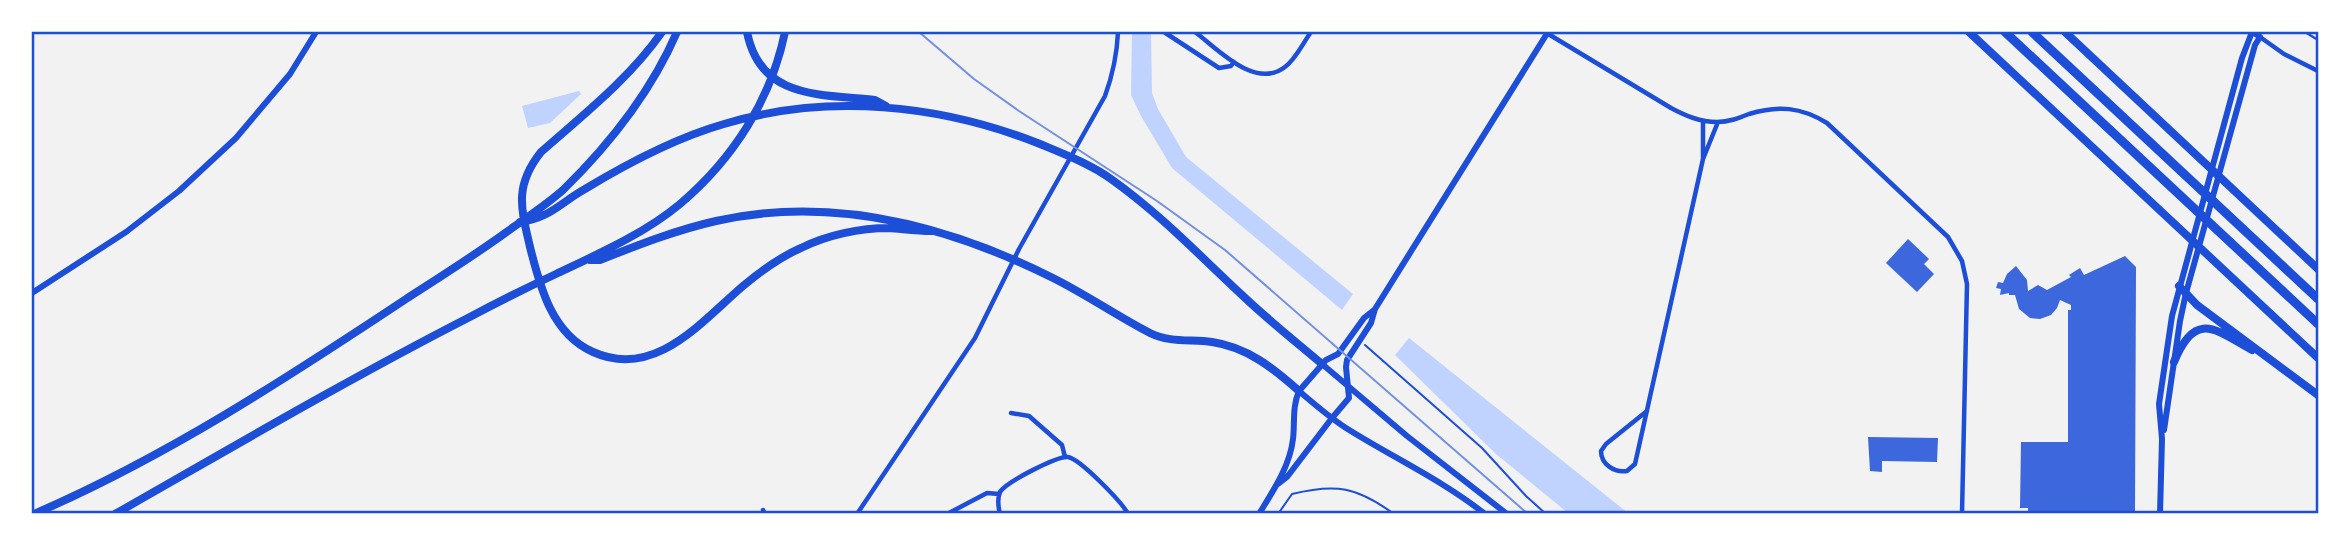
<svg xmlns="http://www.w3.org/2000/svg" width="2350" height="545" viewBox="0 0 2350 545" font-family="'DejaVu Sans',sans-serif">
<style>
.water{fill:#bfd3fe}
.building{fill:#3d67dc}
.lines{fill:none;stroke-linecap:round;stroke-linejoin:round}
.path{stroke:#1d4ed8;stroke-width:2}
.service{stroke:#1d4ed8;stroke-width:2.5}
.minor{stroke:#1d4ed8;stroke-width:4.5}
.tertiary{stroke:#1d4ed8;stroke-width:6}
.secondary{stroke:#1d4ed8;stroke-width:6}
.trunk{stroke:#1d4ed8;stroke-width:8}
.motorway{stroke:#1d4ed8;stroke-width:9}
.tram{stroke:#7290e2;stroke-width:2}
.neatline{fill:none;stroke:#1d4ed8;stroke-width:2.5}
</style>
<rect width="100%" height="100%" fill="#f2f2f2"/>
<path class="water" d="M1132,32L1151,33L1152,93L1158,109L1186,157L1353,294L1342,310L1172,168L1141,116L1131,95Z
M579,91L581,94L550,123L528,128L522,106Z
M1409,338L1628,513H1568L1496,454L1395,355Z"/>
<path class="building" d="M1908,239L1929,259L1924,264L1934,274L1917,292L1886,263Z
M2125,256L2136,267L2135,514H2028V508H2020L2021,442H2068V310H2071V305L2060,300L2057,308L2051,315L2040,319L2030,318L2019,309L2015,295H2009V293L2000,295L2001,289L1996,288L1998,282L2003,283L2007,274L2016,266L2027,280L2028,291L2038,285L2047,290L2071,277L2069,275L2080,268L2084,275Z
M1868,437L1938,438L1937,462L1882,461V472L1870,471Z"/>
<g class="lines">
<path class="path" d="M1365,345L1482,448L1526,496L1546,514
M1278,514L1292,494C1336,483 1357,487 1394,514"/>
<path class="service" d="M2305,32L2318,40"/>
<path class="minor" d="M1164,32L1219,68L1231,66L1234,62
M1195,32C1218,49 1255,90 1285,67C1296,59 1303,43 1311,32
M1545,32L1671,108C1686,116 1700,122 1717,122C1729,122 1739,118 1749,114C1778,105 1801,107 1827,123L1948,237L1962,261L1967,284L1962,514
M2260,37L2284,54L2318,71
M1703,121V159L1718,122
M1647,411L1606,444L1601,451C1601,464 1614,473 1627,471L1635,464L1703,159
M1011,413L1029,416L1062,445L1065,457
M763,510L765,514
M857,514L975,338L1019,249L1105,96C1113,74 1117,55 1118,32
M947,514L987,493L999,494
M1000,514C998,506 997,499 1000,492C1006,482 1057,456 1068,457C1080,459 1122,502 1128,514"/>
<path class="tertiary" d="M1278,484L1287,477L1332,418
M1259,514C1273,491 1290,466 1293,439C1295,423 1292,407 1299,391"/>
<path class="secondary" d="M32,293L126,232L179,191L236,138L290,74L316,32
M1374,310L1364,318L1338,354L1326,360L1299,391C1314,404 1329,417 1346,428C1392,457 1442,480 1485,514
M1322,364L1407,436L1507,514
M1332,418L1349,398L1346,367L1347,360L1371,323L1375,309L1548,32
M2164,430L2180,321L2186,293L2255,45L2260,37L2253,32
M2160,514L2162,439L2159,404L2172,316L2242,58L2252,32"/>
<path class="trunk" d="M662,32C630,78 583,115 541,152C514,186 521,208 530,247C540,287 552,334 593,352C655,380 702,321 743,286C761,271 780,257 801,248C827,235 860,228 889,228C903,229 917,231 931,231
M747,32C760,99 819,94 875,100L886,106
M1969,32L2318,358
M2065,32L2318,269
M520,222C550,218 560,203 585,189C628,163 675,138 724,124C827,93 940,104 1040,144C1064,154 1090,164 1111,179C1159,213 1199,255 1242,295C1267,319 1295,341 1322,364
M590,260H600C638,245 676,230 716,221C832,195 949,226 1053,278C1087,295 1117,316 1150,333C1170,343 1191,339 1212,342C1247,347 1273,368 1299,391
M2179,286L2197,305L2318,395
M2174,362C2195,310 2215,329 2252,350
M34,514C166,457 287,378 406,299C440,277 475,255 508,231C526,218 546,205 563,190C610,144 651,92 677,32
M115,514C231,448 347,380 466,319C496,303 526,288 556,274C598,254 644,234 680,204C733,159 771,100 785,32"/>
<path class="motorway" d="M2005,32L2318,324
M2032,32L2318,299"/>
<path class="tram" d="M919,32L974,79L1019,111L1157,201L1225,250L1528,514"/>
</g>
<rect width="2350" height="545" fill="none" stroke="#ffffff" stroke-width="66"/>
<rect x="33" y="33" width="2284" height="479" class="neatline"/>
</svg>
